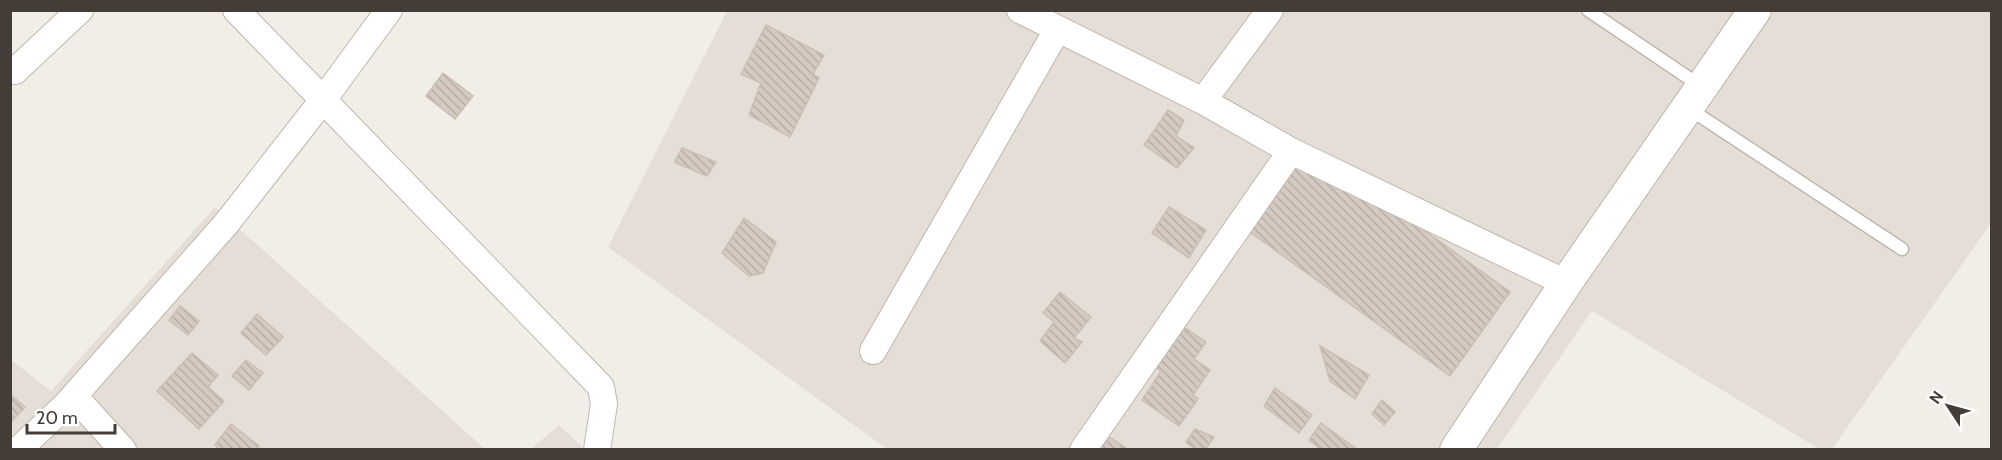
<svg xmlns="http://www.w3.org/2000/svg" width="2002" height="460" viewBox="0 0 2002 460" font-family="Cabin,sans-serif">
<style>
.residential{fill:#e5ded6}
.building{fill:url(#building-back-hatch);stroke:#ccbfb2;stroke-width:1.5}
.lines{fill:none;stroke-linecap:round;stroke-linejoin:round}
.service-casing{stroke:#bfb7ae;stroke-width:15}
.minor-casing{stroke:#bfb7ae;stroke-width:28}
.tertiary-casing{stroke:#bfb7ae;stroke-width:34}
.service{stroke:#fff;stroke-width:12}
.minor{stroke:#fff;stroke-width:26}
.tertiary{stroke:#fff;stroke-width:32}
</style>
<defs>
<pattern id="building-back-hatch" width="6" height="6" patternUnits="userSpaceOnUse" patternTransform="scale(1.5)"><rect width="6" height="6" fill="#d5cac1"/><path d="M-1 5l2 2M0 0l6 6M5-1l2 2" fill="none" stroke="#b8aea6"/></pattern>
</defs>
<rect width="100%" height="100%" fill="#f1ede7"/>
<path class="residential" d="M727,11H1991V223L1832,449H1819L1592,311L1497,449H887L608,247Z
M215,207L485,449H11L10,359L51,391Z
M559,425L584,449H531Z"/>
<path class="building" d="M766,25L824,55L813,74L819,78L790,137L749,115L761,83L741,74Z
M443,73L473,96L455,119L426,96Z
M1168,110L1184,120L1176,136L1194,148L1177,168L1144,145Z
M1303,143L1510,292L1450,376L1243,227Z
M682,148L716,162L707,176L676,163L675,161Z
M1169,207L1206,230L1189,258L1152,233Z
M744,218L776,242L763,273L749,276L722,253Z
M1060,292L1091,317L1074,338L1082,342L1065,363L1040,341L1054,322L1043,313Z
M180,306L199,321L188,335L169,320Z
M257,314L283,337L266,355L241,333Z
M1184,327L1206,342L1194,359L1210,370L1193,395L1198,399L1179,426L1142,400L1161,371L1156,367Z
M1320,346L1369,375L1355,399L1330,381Z
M192,353L218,375L208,387L224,401L199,429L157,391Z
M246,360L263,373L249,390L232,376Z
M1275,388L1312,415L1299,433L1264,406Z
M10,394L25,407L10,423Z
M1382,400L1395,412L1384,425L1372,414Z
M1321,423L1358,450H1322L1309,440Z
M231,424L259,446L256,450H220L215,445Z
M1195,429L1214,437L1205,450H1196L1186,442Z
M1106,435L1126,448L1125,450H1096Z"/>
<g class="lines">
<defs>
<path id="service" d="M1588,10L1702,87
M1688,108L1902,249"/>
<path id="minor" d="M236,10L601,387L604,404L597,450
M1020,10L1203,101L1291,151L1566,283
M15,71L80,10
M1203,101L1270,10
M873,351L1057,30
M74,396L123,450
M18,450L65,406L226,224L323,100L389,10
M1083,450L1291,151"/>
<path id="tertiary" d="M1456,450L1566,283L1755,10"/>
</defs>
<use href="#service" class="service-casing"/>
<use href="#minor" class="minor-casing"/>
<use href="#tertiary" class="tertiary-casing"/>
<use href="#service" class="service"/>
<use href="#minor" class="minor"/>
<use href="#tertiary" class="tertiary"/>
</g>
<rect width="2002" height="460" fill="none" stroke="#443d37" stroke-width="24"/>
<g transform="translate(1948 406) rotate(306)" stroke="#ffffff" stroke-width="4.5" paint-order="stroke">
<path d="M0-4.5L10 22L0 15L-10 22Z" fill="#443d37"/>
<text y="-9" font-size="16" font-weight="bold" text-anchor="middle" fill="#443d37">N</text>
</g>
<path d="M27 424v9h88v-9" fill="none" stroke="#443d37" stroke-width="3"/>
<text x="36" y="424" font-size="18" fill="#443d37" stroke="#ffffff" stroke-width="4.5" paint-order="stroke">20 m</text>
</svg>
